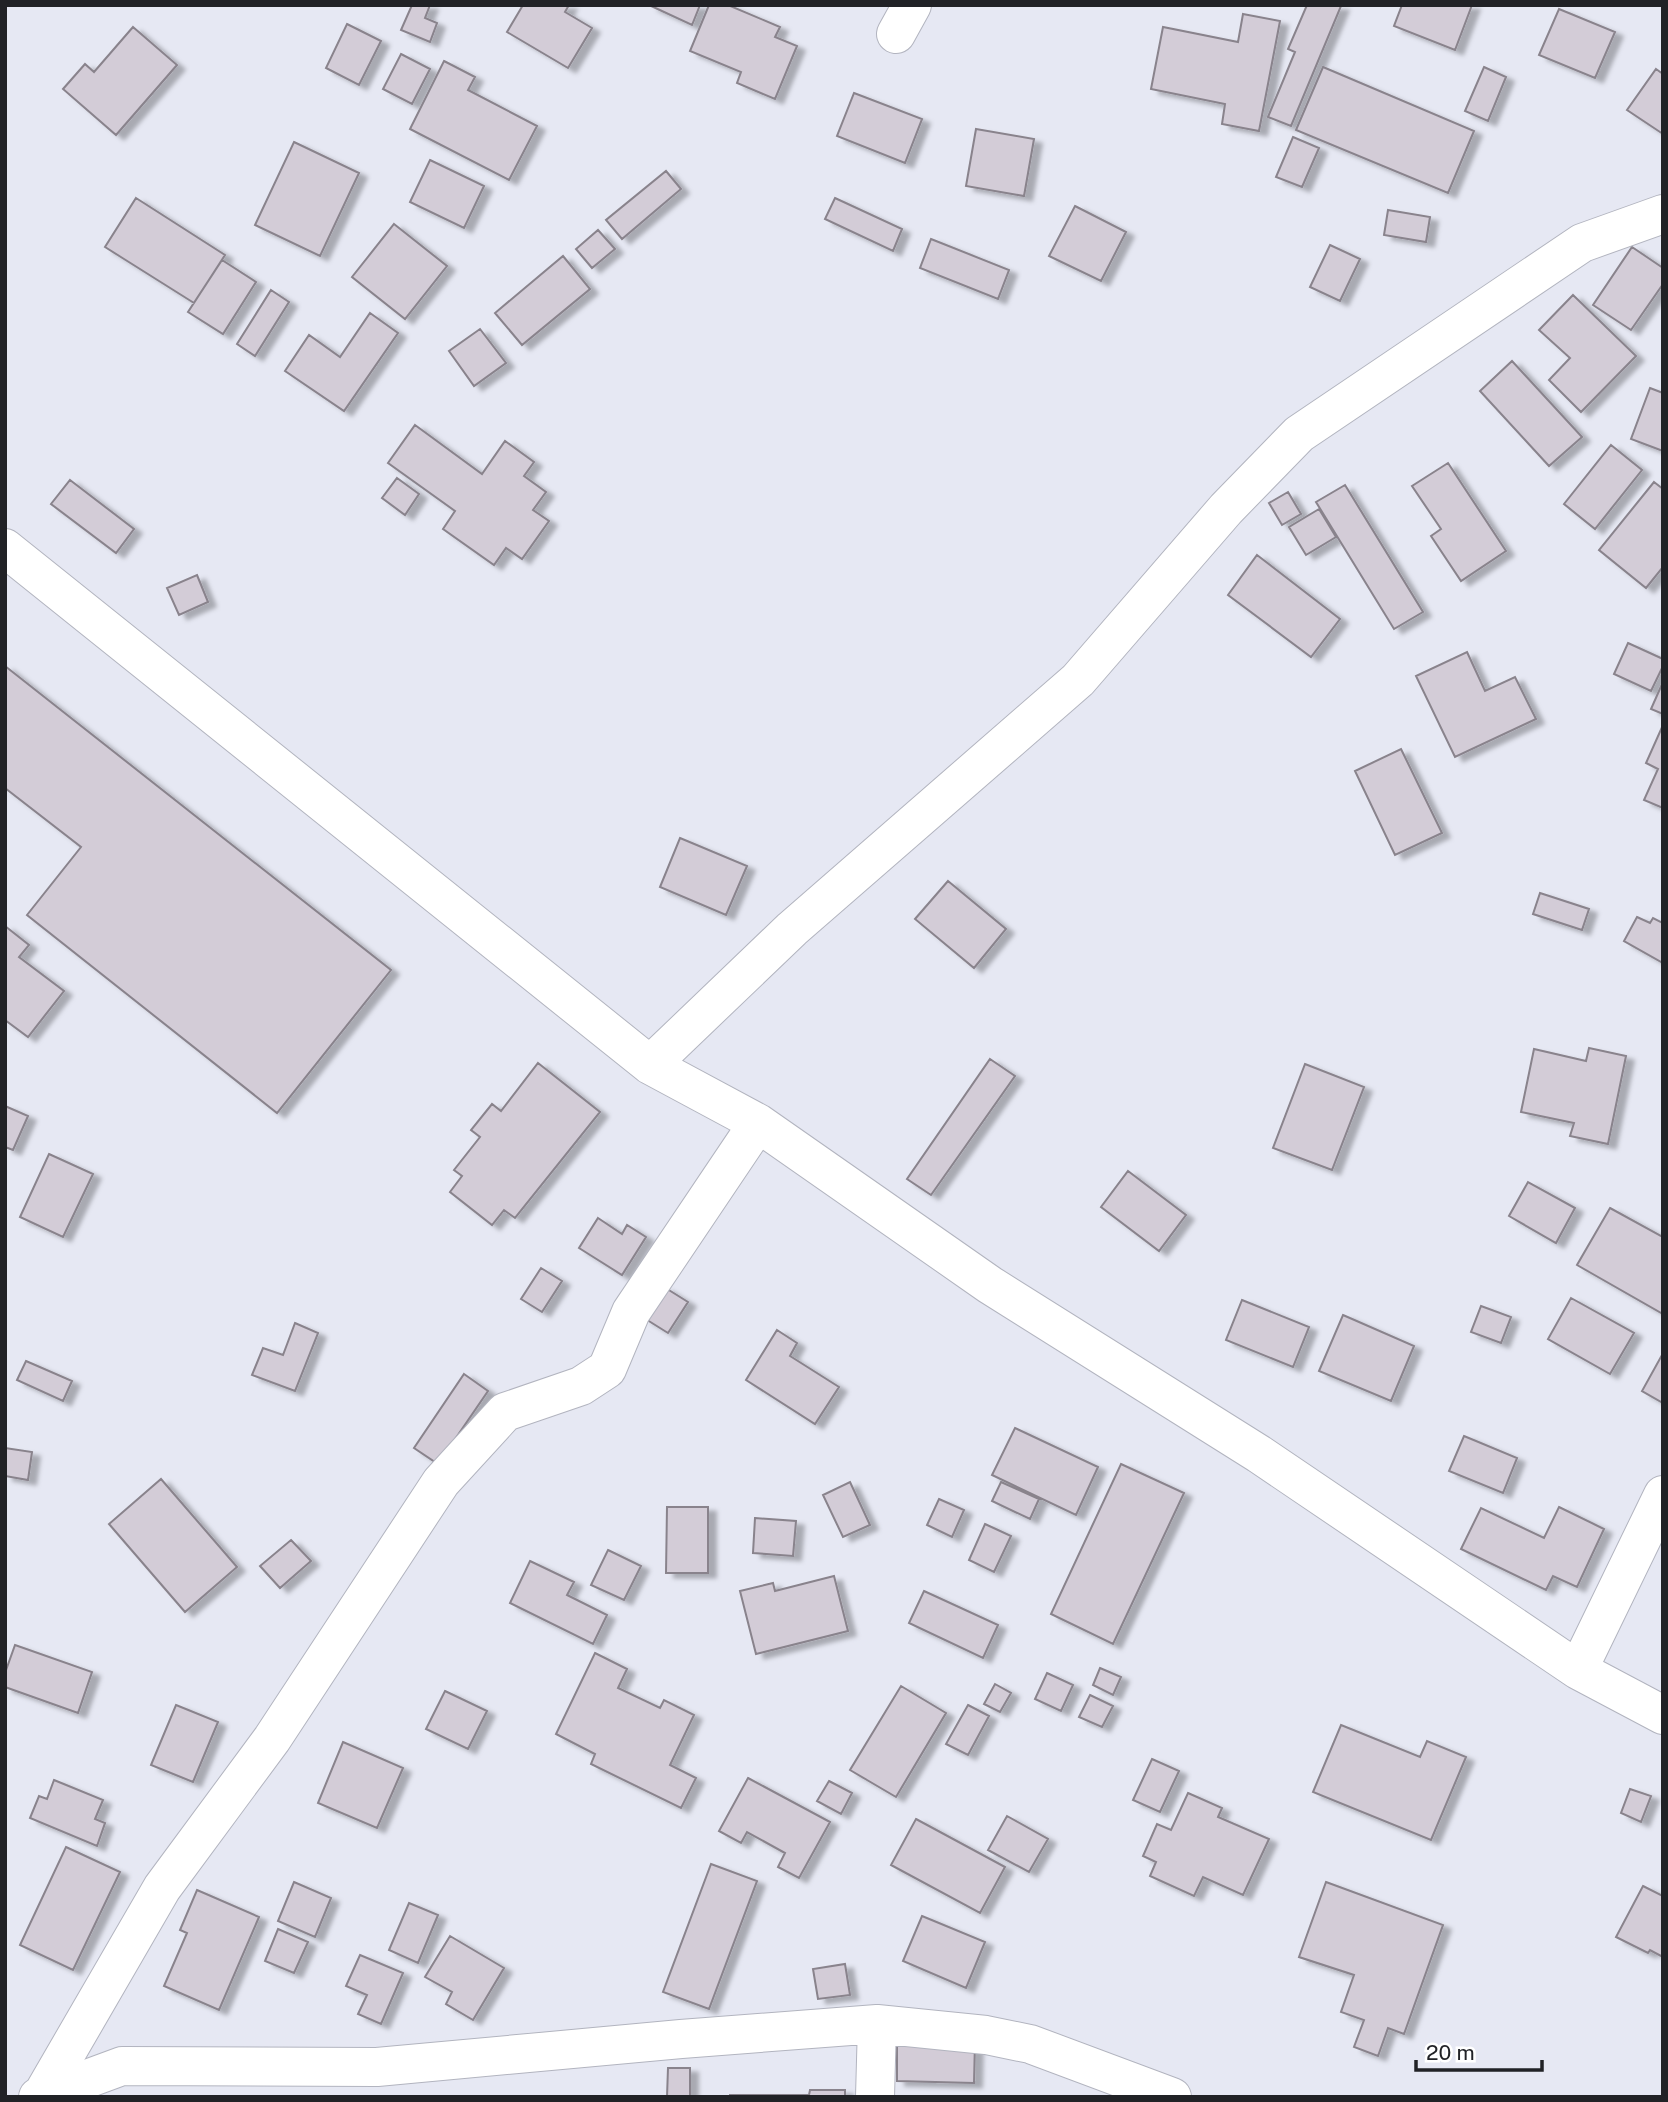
<svg xmlns="http://www.w3.org/2000/svg" width="1668" height="2102" viewBox="0 0 1668 2102" font-family="'Public Sans',sans-serif">
<style>
.building{fill:#d3ccd7;stroke:#89838c;stroke-width:2;filter:url(#shadow)}
.lines{fill:none;stroke-linecap:round;stroke-linejoin:round}
.street-casing{stroke:#b2b4bf;stroke-width:40}
.street{stroke:#fff;stroke-width:38}
</style>
<defs>
<filter id="shadow"><feDropShadow dx="8" dy="4.5" stdDeviation="2" flood-color="#0004"/></filter>
</defs>
<rect width="100%" height="100%" fill="#e6e8f3"/>
<path class="building" d="M412,5H430L425,18L437,23L430,42L401,30Z
M523,5H569L565,12L592,28L568,68L507,32Z
M649,5H700L692,25Z
M709,5H728L780,27L775,37L797,46L775,99L737,83L741,72L690,51Z
M1307,5L1341,6L1291,126L1268,117L1295,52L1288,49Z
M1402,5H1472L1455,50L1394,26Z
M1559,9L1615,32L1595,78L1539,55Z
M1243,14L1280,21L1259,131L1222,124L1225,104L1151,89L1163,27L1238,42Z
M347,24L381,41L359,85L326,68Z
M133,27L177,65L116,135L63,89L85,64L94,72Z
M401,54L430,69L412,104L383,89Z
M444,61L475,77L468,90L537,126L509,180L410,129Z
M1323,67L1474,131L1448,193L1296,130Z
M1484,67L1506,77L1488,121L1465,111Z
M1656,69L1663,74V134L1627,110Z
M854,93L922,119L905,163L837,136Z
M976,129L1034,139L1024,196L966,186Z
M1293,137L1319,148L1302,187L1276,177Z
M294,142L359,173L320,256L255,225Z
M430,160L484,186L464,228L410,202Z
M666,171L681,189L622,239L606,220Z
M136,198L225,255L194,303L105,247Z
M835,198L902,229L893,251L825,219Z
M1075,206L1126,232L1101,281L1049,256Z
M1388,210L1430,217L1426,242L1384,235Z
M394,224L447,266L405,319L352,277Z
M598,230L615,249L592,268L576,249Z
M931,239L1009,270L998,299L920,268Z
M1330,245L1360,259L1340,301L1310,287Z
M1632,247L1663,268V284L1631,330L1593,305Z
M563,256L590,289L522,345L495,313Z
M222,260L256,282L223,334L188,312Z
M271,290L289,302L255,356L237,344Z
M1573,295L1636,356L1581,412L1549,380L1570,358L1539,330Z
M370,313L398,333L344,411L285,371L309,335L340,357Z
M480,329L506,363L474,386L449,351Z
M1512,361L1582,437L1549,466L1480,391Z
M1650,388L1663,393V451L1631,439Z
M415,425L482,474L505,441L534,462L524,476L546,492L533,510L549,521L522,559L506,548L494,565L443,529L455,511L388,463Z
M1611,445L1642,470L1595,529L1564,504Z
M1448,463L1506,551L1461,581L1431,536L1441,529L1412,486Z
M397,478L419,494L405,515L382,498Z
M70,480L134,529L116,553L51,504Z
M1654,482L1663,489V567L1646,588L1599,550Z
M1345,485L1423,612L1394,629L1316,502Z
M1288,492L1301,514L1282,525L1269,503Z
M1319,509L1336,537L1306,555L1289,527Z
M1257,555L1340,619L1311,657L1228,595Z
M197,575L208,602L179,615L167,588Z
M1628,643L1663,659V666L1651,691L1614,674Z
M1467,652L1485,691L1515,677L1536,719L1455,757L1416,676Z
M5,666L391,970L277,1113L27,915L81,847L5,788Z
M1663,682V714L1651,709Z
M1663,725V808L1644,800L1658,769L1646,763Z
M1401,749L1442,833L1395,855L1355,771Z
M680,838L747,866L726,915L660,887Z
M948,881L1006,929L974,968L915,919Z
M1540,893L1589,909L1582,930L1533,914Z
M1637,917L1650,923L1653,918L1663,923V963L1624,941Z
M5,926L29,945L19,957L64,991L28,1037L5,1020Z
M1589,1048L1626,1056L1608,1144L1570,1136L1574,1123L1521,1112L1534,1049L1586,1061Z
M990,1059L1015,1076L931,1195L907,1179Z
M538,1063L600,1112L515,1218L504,1210L492,1225L450,1192L462,1176L454,1170L480,1137L471,1130L492,1104L501,1111Z
M1305,1064L1364,1087L1332,1170L1273,1148Z
M5,1106L28,1116L13,1150L5,1147Z
M49,1154L93,1174L63,1237L20,1217Z
M1128,1171L1186,1215L1159,1251L1101,1207Z
M1528,1182L1575,1208L1556,1243L1509,1216Z
M1610,1208L1663,1237V1314L1577,1265Z
M598,1218L622,1234L627,1225L646,1237L622,1275L579,1248Z
M541,1268L562,1281L542,1312L521,1299Z
M664,1287L688,1302L668,1333L644,1318Z
M1571,1298L1634,1333L1610,1374L1548,1339Z
M1242,1300L1309,1327L1293,1367L1226,1340Z
M1481,1306L1511,1317L1501,1343L1471,1332Z
M1343,1315L1414,1346L1391,1401L1319,1371Z
M295,1323L318,1333L295,1391L252,1375L263,1348L283,1355Z
M777,1330L797,1343L790,1356L839,1387L815,1424L746,1380Z
M1662,1355H1663V1403L1642,1391Z
M26,1361L72,1381L63,1401L17,1380Z
M464,1374L488,1391L438,1464L414,1448Z
M1015,1428L1098,1467L1076,1515L992,1475Z
M1464,1436L1517,1458L1503,1493L1449,1471Z
M5,1448L32,1452L28,1480L5,1476Z
M1121,1464L1184,1493L1113,1644L1051,1614Z
M161,1479L237,1567L185,1612L109,1524Z
M850,1482L870,1525L843,1537L823,1495Z
M1001,1482L1039,1499L1030,1519L992,1501Z
M939,1499L964,1510L952,1537L927,1525Z
M667,1507H708V1573H666Z
M1559,1507L1604,1529L1577,1587L1553,1576L1546,1590L1461,1549L1481,1508L1544,1538Z
M755,1518L796,1521L793,1556L753,1553Z
M985,1524L1011,1536L994,1572L969,1560Z
M291,1540L311,1561L280,1588L260,1566Z
M608,1550L641,1566L624,1600L591,1585Z
M530,1561L574,1582L567,1595L607,1615L593,1644L510,1603Z
M834,1576L848,1631L756,1654L740,1591L773,1583L775,1591Z
M924,1591L998,1625L983,1658L909,1623Z
M15,1645L92,1672L78,1713L5,1687V1673Z
M595,1653L627,1669L618,1688L660,1708L664,1700L694,1715L670,1765L696,1778L681,1808L591,1764L595,1754L556,1734Z
M1100,1668L1121,1677L1113,1695L1093,1685Z
M1047,1673L1073,1685L1061,1711L1035,1699Z
M995,1684L1011,1693L1000,1712L984,1704Z
M901,1686L946,1713L896,1797L850,1770Z
M445,1691L487,1711L468,1749L426,1729Z
M1090,1695L1113,1706L1102,1727L1079,1717Z
M176,1705L218,1722L193,1782L151,1765Z
M968,1705L989,1716L968,1755L946,1744Z
M1341,1725L1420,1757L1427,1741L1466,1757L1431,1840L1313,1792Z
M343,1742L403,1768L377,1828L318,1803Z
M1152,1759L1179,1771L1160,1812L1133,1800Z
M748,1778L830,1822L799,1878L778,1867L785,1853L747,1832L741,1843L719,1831Z
M54,1780L103,1800L95,1819L105,1823L97,1846L30,1818L39,1796L47,1799Z
M829,1781L852,1793L841,1814L817,1801Z
M1630,1789L1651,1796L1641,1822L1621,1813Z
M1188,1793L1222,1808L1218,1817L1269,1839L1243,1895L1203,1877L1194,1896L1150,1876L1156,1862L1143,1856L1157,1824L1171,1830Z
M1007,1816L1048,1839L1029,1872L988,1850Z
M916,1819L1005,1867L980,1913L891,1865Z
M66,1847L120,1872L73,1970L20,1945Z
M711,1864L757,1881L709,2009L663,1992Z
M294,1882L331,1898L315,1937L278,1921Z
M1326,1882L1443,1925L1404,2034L1388,2028L1378,2056L1354,2047L1364,2020L1341,2012L1354,1975L1299,1957Z
M1643,1886L1663,1896V1957L1650,1950L1648,1953L1616,1937Z
M197,1890L259,1917L219,2010L164,1986L187,1933L180,1930Z
M409,1903L438,1915L418,1963L389,1950Z
M922,1916L985,1942L966,1988L903,1961Z
M278,1929L308,1942L294,1973L265,1961Z
M450,1936L504,1968L473,2020L446,2004L452,1992L425,1977Z
M360,1955L403,1973L381,2024L358,2014L367,1995L346,1986Z
M845,1964L850,1995L818,1999L813,1969Z
M897,2039L975,2041L974,2083L897,2081Z
M668,2068H690V2097H667Z
M810,2090H845V2097H730V2095H809Z"/>
<g class="lines">
<defs>
<path id="street" d="M896,34L912,5
M5,548L650,1065L758,1123L990,1285L1259,1454L1578,1670L1663,1715
M650,1065L792,929L1078,680L1226,509L1299,434L1582,243L1663,214
M1578,1670L1663,1495
M42,2095L162,1888L272,1739L441,1482L505,1412L581,1386L607,1369L631,1312L758,1123
M38,2097L122,2066L377,2067L681,2039L877,2024L986,2035L1030,2044L1172,2097
M875,2097L877,2024"/>
</defs>
<use href="#street" class="street-casing"/>
<use href="#street" class="street"/>
</g>
<rect width="1668" height="2102" fill="none" stroke="#212226" stroke-width="14"/>
<path d="M1416 2060v10h126v-10" fill="none" stroke="#212226" stroke-width="3.5"/>
<text x="1426" y="2060" font-size="21" fill="#212226" stroke="#ffffff" stroke-width="5" paint-order="stroke">20 m</text>
</svg>
